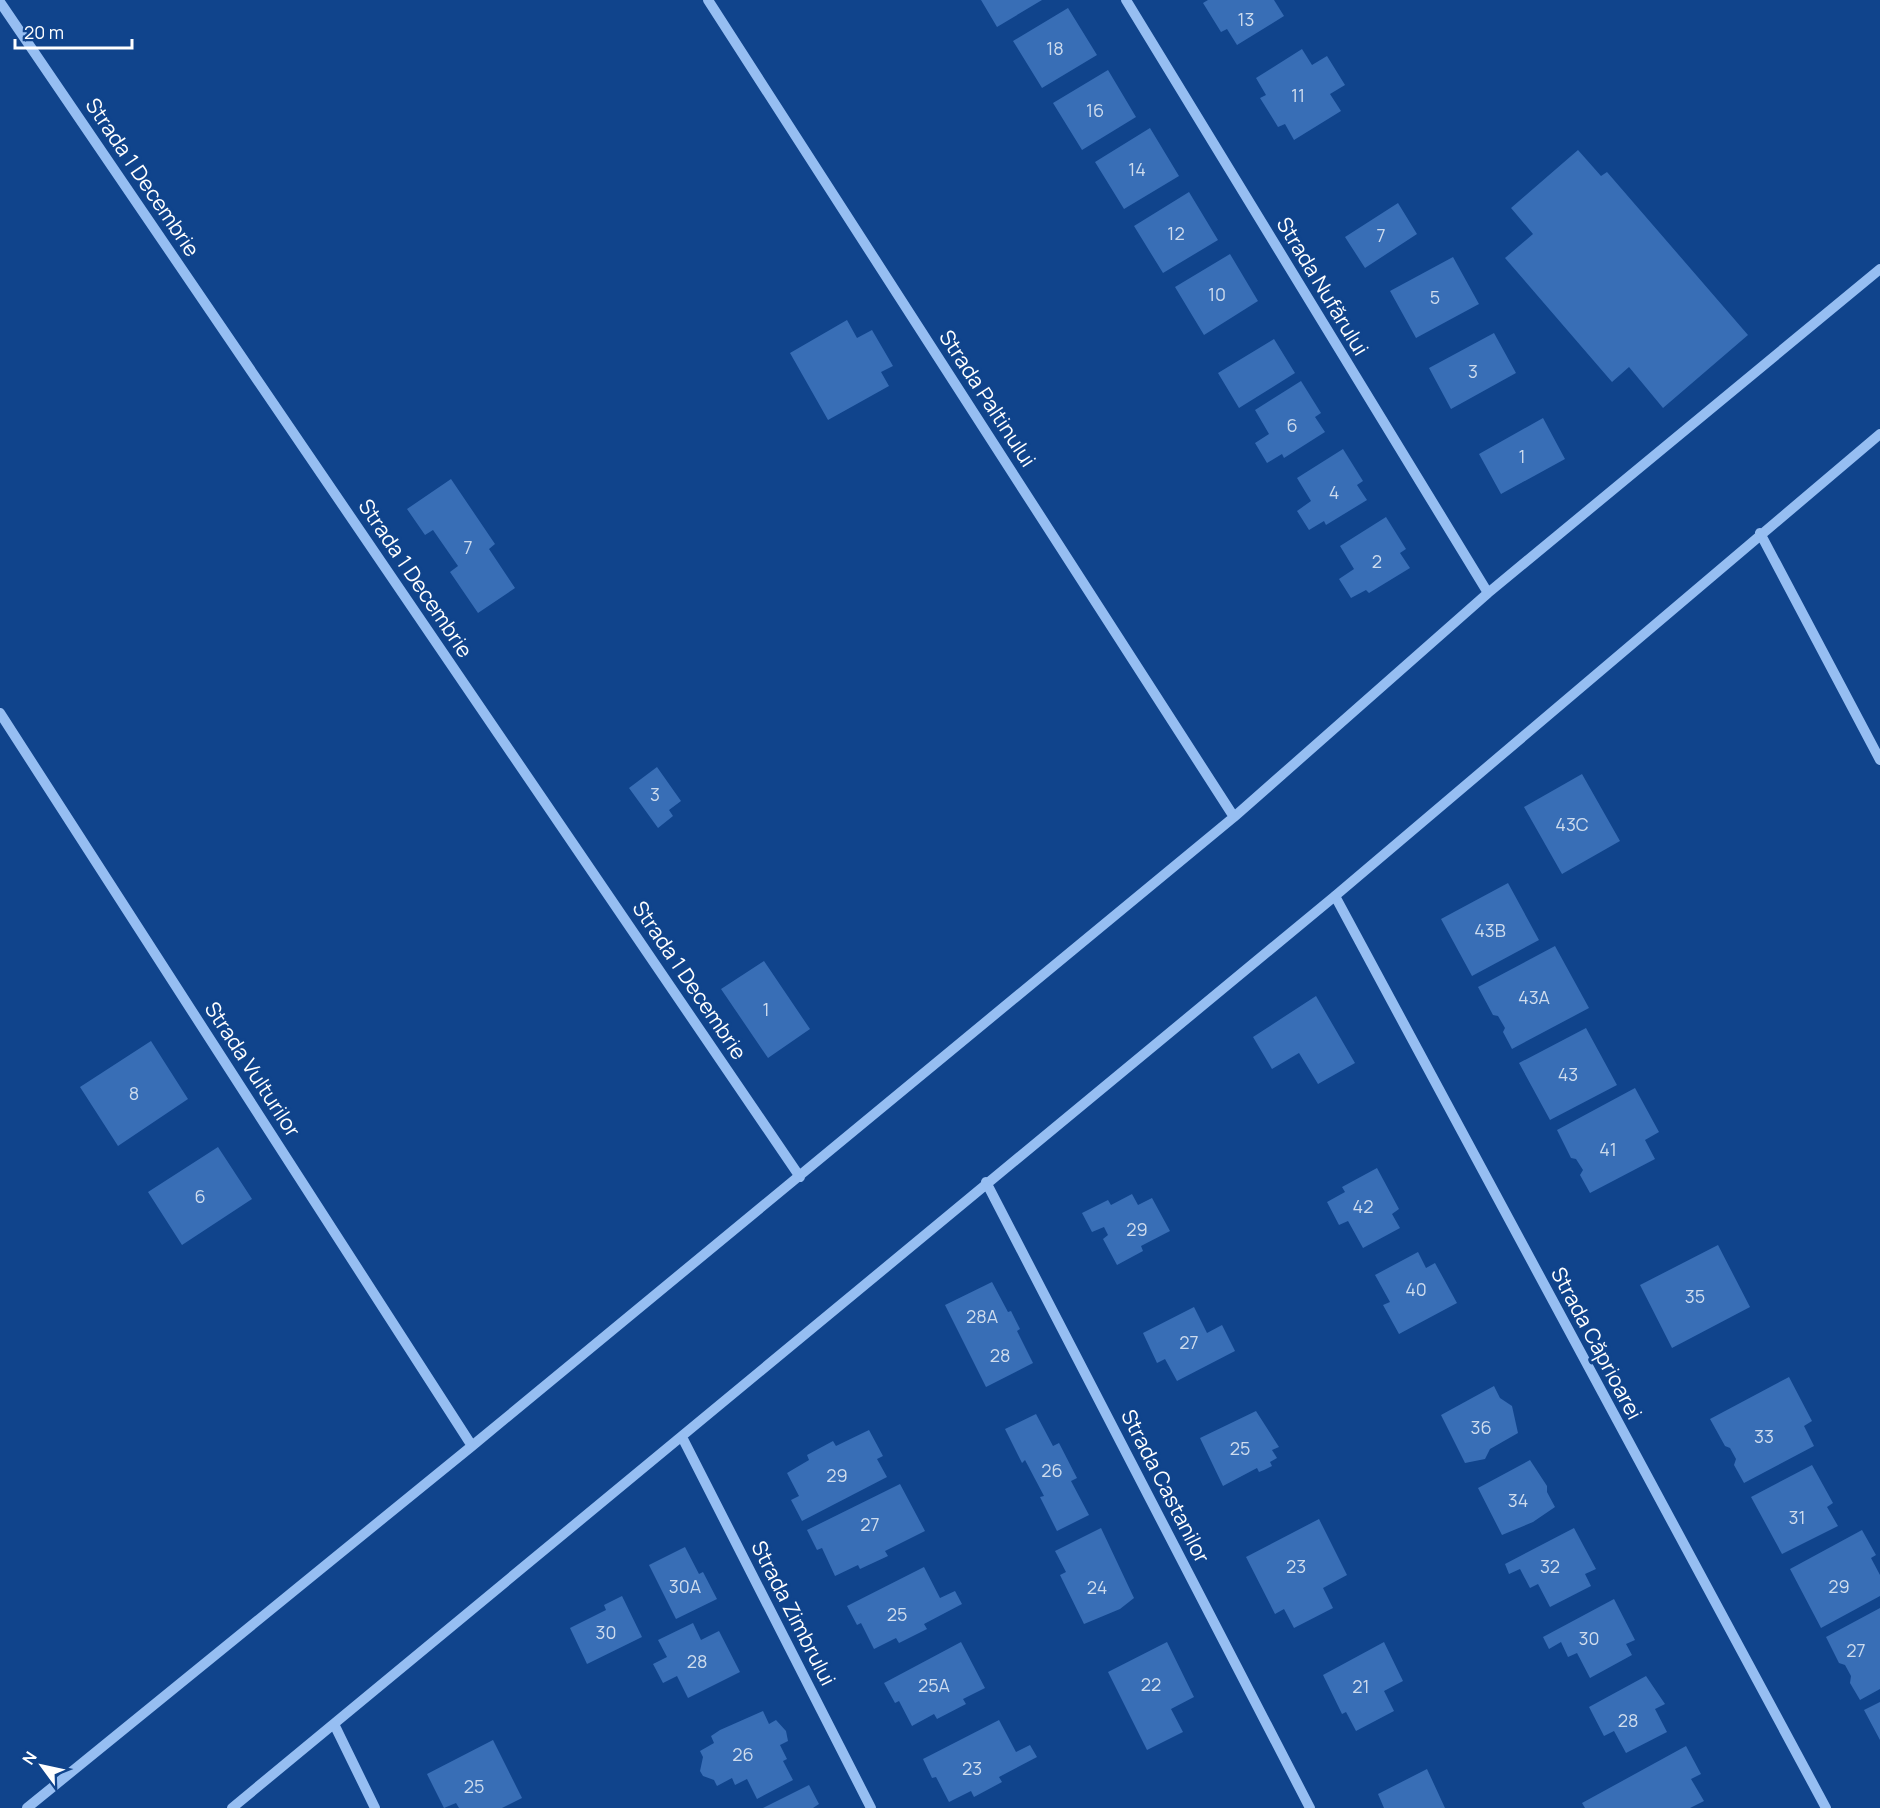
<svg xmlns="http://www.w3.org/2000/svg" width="1880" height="1808" viewBox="0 0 1880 1808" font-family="Manrope,sans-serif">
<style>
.building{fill:#386eb6}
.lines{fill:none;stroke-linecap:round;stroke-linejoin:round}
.minor{stroke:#96bef2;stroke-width:10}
.labels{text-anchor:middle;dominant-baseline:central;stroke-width:6;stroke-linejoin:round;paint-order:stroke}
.number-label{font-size:18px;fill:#cddbed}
.street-label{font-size:21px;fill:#fff;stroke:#10448c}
</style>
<rect width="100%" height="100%" fill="#10448c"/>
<path class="building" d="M981,0H1042L997,27Z
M1208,0H1274L1284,16L1237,45L1227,29L1221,32L1203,3Z
M1068,8L1097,55L1042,88L1013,41Z
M1302,49L1312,65L1327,56L1345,85L1330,94L1341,111L1294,140L1285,124L1278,127L1260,98L1266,95L1256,78Z
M1108,70L1136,117L1082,150L1053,103Z
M1150,128L1179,176L1124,209L1095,162Z
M1578,150L1601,176L1607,172L1748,335L1663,408L1629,367L1612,382L1505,258L1533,234L1511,208Z
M1189,192L1218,240L1163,273L1134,226Z
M1398,203L1417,234L1365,268L1345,237Z
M1230,254L1258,301L1204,335L1175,287Z
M1453,257L1479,304L1416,338L1390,291Z
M847,320L857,338L872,330L893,366L881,372L889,386L828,420L790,353Z
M1494,333L1516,373L1451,409L1429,368Z
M1274,339L1295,373L1239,408L1218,373Z
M1301,381L1321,413L1315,417L1325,432L1284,458L1282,454L1267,463L1255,443L1269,434L1255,410Z
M1543,418L1565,459L1501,494L1479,454Z
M1343,449L1363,481L1357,485L1367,500L1326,525L1324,521L1309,530L1297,511L1311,501L1297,478Z
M451,479L495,544L489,549L515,588L478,613L450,572L458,566L433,530L425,535L407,509Z
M1386,517L1406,549L1400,553L1410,568L1369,593L1366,590L1351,598L1339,579L1354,569L1340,546Z
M657,767L681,801L669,810L673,816L658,828L629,788Z
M1582,774L1620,841L1562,874L1524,807Z
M1508,883L1539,940L1472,976L1441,919Z
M1555,946L1589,1008L1512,1049L1503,1032L1505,1028L1498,1016L1493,1015L1478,987Z
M764,961L810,1029L768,1058L721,989Z
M1316,996L1355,1063L1318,1084L1299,1053L1272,1069L1253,1037Z
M1586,1028L1617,1085L1550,1120L1519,1063Z
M151,1041L188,1099L118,1146L80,1087Z
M1635,1088L1659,1132L1645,1140L1655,1159L1590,1193L1580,1175L1583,1170L1576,1159L1571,1158L1557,1130Z
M218,1147L252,1199L182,1245L148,1192Z
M1377,1168L1399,1209L1392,1214L1400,1228L1363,1248L1348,1221L1339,1225L1327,1202L1345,1192L1342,1187Z
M1132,1194L1138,1205L1152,1198L1170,1231L1141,1246L1143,1251L1117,1265L1103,1239L1108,1235L1104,1227L1092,1232L1082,1213L1108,1200L1111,1205Z
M1718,1245L1750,1307L1672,1348L1640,1285Z
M1418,1252L1426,1268L1435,1263L1457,1303L1399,1334L1383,1305L1390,1302L1375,1275Z
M992,1282L1008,1312L1011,1311L1020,1329L1017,1331L1033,1363L986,1387L945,1305Z
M1194,1307L1207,1333L1222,1325L1235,1351L1177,1381L1165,1359L1157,1363L1143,1333Z
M1789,1377L1812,1421L1804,1426L1814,1446L1744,1483L1734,1465L1736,1459L1730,1448L1725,1446L1710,1419Z
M1494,1386L1500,1398L1512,1406L1518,1433L1490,1449L1485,1459L1465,1463L1441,1415Z
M1256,1411L1279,1447L1272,1450L1277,1458L1270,1462L1272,1466L1264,1470L1259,1472L1257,1468L1223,1486L1200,1438Z
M1036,1414L1053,1446L1059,1443L1077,1478L1071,1481L1089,1515L1057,1531L1040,1497L1044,1496L1025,1460L1022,1463L1005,1429Z
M869,1430L883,1456L877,1459L887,1477L802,1521L791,1500L799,1496L787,1473L809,1460L807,1455L833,1441L836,1446Z
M1530,1460L1547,1486V1492L1555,1507L1533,1522L1502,1535L1478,1488Z
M1812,1465L1833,1503L1827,1507L1838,1526L1782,1554L1751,1497Z
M900,1484L925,1531L885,1551L888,1556L860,1569L858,1565L835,1576L822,1548L817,1550L807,1530Z
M1319,1519L1347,1575L1323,1588L1333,1608L1294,1628L1284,1609L1275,1614L1246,1557Z
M1101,1528L1134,1598L1120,1609L1084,1624L1060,1575L1066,1572L1055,1551Z
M1574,1528L1596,1569L1585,1574L1591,1586L1550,1607L1538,1584L1530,1588L1520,1569L1509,1574L1505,1564Z
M1862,1530L1876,1555L1871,1558L1880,1575V1596L1821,1628L1790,1569Z
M685,1547L699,1574L703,1572L717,1599L676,1619L649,1565Z
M924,1567L940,1598L955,1591L962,1604L924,1624L927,1629L899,1643L896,1638L874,1649L861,1623L857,1625L847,1606Z
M622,1596L642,1637L587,1664L570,1628L606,1610L604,1605Z
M1614,1599L1635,1640L1626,1644L1632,1655L1590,1678L1577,1653L1568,1657L1561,1642L1549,1649L1543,1637Z
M1880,1608V1689L1860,1700L1850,1683L1851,1676L1845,1665L1839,1663L1826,1637Z
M693,1623L701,1640L719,1631L740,1672L688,1698L677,1676L663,1683L653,1664L667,1657L658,1640Z
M961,1642L985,1688L963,1699L966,1704L937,1719L934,1714L912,1726L899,1701L895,1703L884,1683Z
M1167,1642L1194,1697L1171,1709L1183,1732L1147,1750L1108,1672Z
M1384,1642L1403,1681L1384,1691L1394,1711L1356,1731L1346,1712L1342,1714L1323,1675Z
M1646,1676L1665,1704L1655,1709L1667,1732L1626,1753L1614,1731L1604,1736L1589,1707Z
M1880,1702V1740L1864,1710Z
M763,1711L769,1724L776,1720L786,1731L788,1741L780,1745L787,1759L783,1761L793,1780L757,1799L747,1779L735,1785L732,1778L717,1786L714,1780L703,1776L700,1771L703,1757L700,1751L714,1743L711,1736L720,1730Z
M999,1720L1016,1752L1030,1745L1037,1757L999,1777L1002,1782L974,1797L971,1791L949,1802L936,1777L932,1778L923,1759Z
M493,1740L522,1798L502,1808H459L456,1803L444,1808L427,1774Z
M1686,1746L1701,1774L1691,1779L1704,1801L1690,1808H1585L1582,1803Z
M1427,1769L1445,1808H1384L1378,1794Z
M809,1785L819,1804L813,1808H763Z"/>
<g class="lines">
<path class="minor" d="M708,0L1234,817
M1126,0L1488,593
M0,2L800,1177
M1760,533L1880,760
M0,713L472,1446
M1335,896L1826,1808
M986,1182L1310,1808
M682,1437L871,1808
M334,1724L375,1808
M27,1808L472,1446L1234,817L1488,593L1880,269
M232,1808L1335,896L1880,434"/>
</g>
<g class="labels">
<g class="number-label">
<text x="1246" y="19">13</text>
<text x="1055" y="48">18</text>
<text x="1298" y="95">11</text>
<text x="1095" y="110">16</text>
<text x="1137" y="169">14</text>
<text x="1176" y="233">12</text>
<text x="1381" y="235">7</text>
<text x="1217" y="294">10</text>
<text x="1435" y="297">5</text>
<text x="1473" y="371">3</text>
<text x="1292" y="425">6</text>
<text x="1522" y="456">1</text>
<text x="1334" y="492">4</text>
<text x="468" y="547">7</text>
<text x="1377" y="561">2</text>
<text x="655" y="794">3</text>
<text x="1572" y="824">43C</text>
<text x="1490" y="930">43B</text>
<text x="1534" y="997">43A</text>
<text x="766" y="1009">1</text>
<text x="1568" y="1074">43</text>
<text x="134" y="1093">8</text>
<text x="1608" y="1149">41</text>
<text x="200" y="1196">6</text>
<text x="1363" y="1206">42</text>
<text x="1137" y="1229">29</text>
<text x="1416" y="1289">40</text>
<text x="1695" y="1296">35</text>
<text x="982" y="1316">28A</text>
<text x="1189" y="1342">27</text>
<text x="1000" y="1355">28</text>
<text x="1481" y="1427">36</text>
<text x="1764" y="1436">33</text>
<text x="1240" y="1448">25</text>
<text x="1052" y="1470">26</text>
<text x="837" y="1475">29</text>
<text x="1518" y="1500">34</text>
<text x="1797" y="1517">31</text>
<text x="870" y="1524">27</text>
<text x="1296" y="1566">23</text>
<text x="1550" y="1566">32</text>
<text x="685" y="1586">30A</text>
<text x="1839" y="1586">29</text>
<text x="1097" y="1587">24</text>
<text x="897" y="1614">25</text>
<text x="606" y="1632">30</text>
<text x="1589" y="1638">30</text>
<text x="1856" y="1650">27</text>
<text x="697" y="1661">28</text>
<text x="1151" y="1684">22</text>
<text x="934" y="1685">25A</text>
<text x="1361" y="1686">21</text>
<text x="1628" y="1720">28</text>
<text x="743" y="1754">26</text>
<text x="972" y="1768">23</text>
<text x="474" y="1786">25</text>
</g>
<g class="street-label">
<text transform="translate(143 177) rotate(56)">Strada 1 Decembrie</text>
<text transform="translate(1323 286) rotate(59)">Strada Nufărului</text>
<text transform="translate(988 398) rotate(57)">Strada Paltinului</text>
<text transform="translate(416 578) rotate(56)">Strada 1 Decembrie</text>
<text transform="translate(690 980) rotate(56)">Strada 1 Decembrie</text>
<text transform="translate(253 1069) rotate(57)">Strada Vulturilor</text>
<text transform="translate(1597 1343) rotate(62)">Strada Căprioarei</text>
<text transform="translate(1166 1486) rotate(63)">Strada Castanilor</text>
<text transform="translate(794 1613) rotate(63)">Strada Zimbrului</text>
</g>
</g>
<g transform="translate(42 1766) rotate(303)" stroke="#10448c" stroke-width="4.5" paint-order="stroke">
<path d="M0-4.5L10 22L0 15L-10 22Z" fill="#ffffff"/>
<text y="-9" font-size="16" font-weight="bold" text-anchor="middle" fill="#ffffff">N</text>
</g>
<path d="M15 39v9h117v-9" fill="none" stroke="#ffffff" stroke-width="3"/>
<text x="24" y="39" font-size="18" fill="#ffffff" stroke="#10448c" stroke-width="4.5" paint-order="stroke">20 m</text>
</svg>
